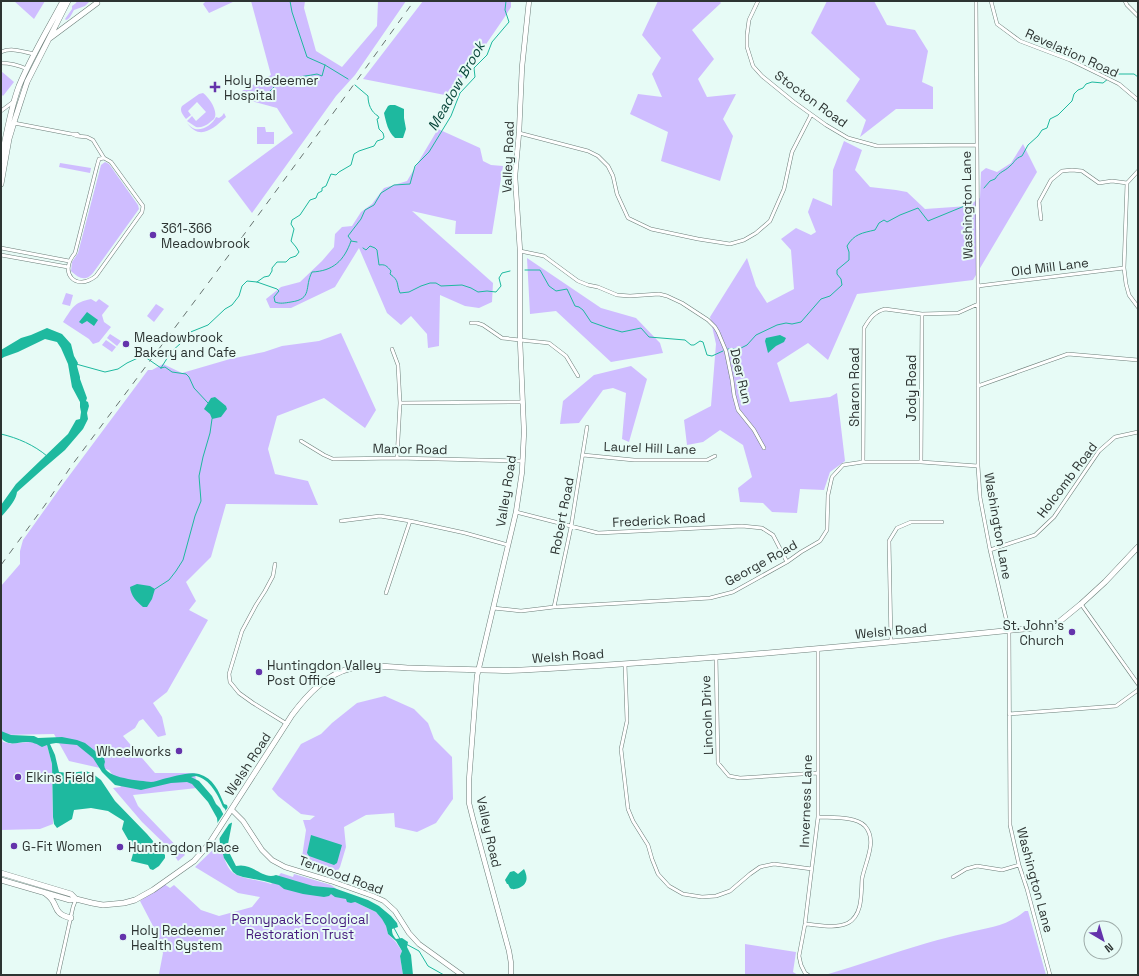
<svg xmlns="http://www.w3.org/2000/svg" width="1139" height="976" viewBox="0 0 1139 976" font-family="'Space Grotesk',sans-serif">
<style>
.green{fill:#cfbdff}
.water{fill:#1eb99f;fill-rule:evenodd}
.pier{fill:#e7fbf6}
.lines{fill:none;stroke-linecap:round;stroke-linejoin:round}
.stream{stroke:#1eb99f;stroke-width:1}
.street-casing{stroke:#6c7e79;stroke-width:4}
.secondary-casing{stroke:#6c7e79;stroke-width:5.5}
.primary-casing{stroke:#6c7e79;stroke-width:6}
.street{stroke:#fff;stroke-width:3}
.secondary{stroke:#fff;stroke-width:4.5}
.primary{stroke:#fff;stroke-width:5}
.rail{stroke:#697471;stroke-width:1;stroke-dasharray:7 7;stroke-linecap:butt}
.poi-dot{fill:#6433ab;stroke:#e7fbf6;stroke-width:1.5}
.labels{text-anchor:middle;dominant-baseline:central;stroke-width:4;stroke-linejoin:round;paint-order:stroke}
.street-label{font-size:13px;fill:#2d3432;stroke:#e7fbf6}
.poi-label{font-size:13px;fill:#2d3432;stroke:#e7fbf6;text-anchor:start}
.park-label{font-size:13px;fill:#44187c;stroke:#e7fbf6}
.water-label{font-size:14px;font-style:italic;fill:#0b483d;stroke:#e7fbf6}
</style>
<rect width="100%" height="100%" fill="#e7fbf6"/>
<path class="green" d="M14,1H45L34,19Z
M77,1L89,2L85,6L74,10C72,13 70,19 66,20L65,19L72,9V6L76,3Z
M206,1H235L209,13L203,4Z
M251,1H305L304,8L316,51L342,67L377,26L378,1H406L355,75L336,96L252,213L228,181L293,133L277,108L244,99L242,91L271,75Z
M423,1H511V7L504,18L467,72L445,95L363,79Z
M658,1H719L721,3L692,30L714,59L698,79L707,97L736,94L723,119L733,136L720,181L661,161L668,132L630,114L638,94L662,97L652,74L661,58L642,35Z
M827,1H874L887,25L915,30L928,51L922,82L933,87V109H896L860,137L866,120L846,101L860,79L811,33Z
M1,71L14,82L3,96L1,94Z
M203,93C209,97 219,112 214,119C213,120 209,123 208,124C204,126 201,128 196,127L187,121L192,116L196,121L206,112L197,102L188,111L191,115L186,119C183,115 179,111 182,106L199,94Z
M224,113L226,117C213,129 200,141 187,123C189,125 192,128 195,129C203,131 213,124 216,117L219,118L222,116Z
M257,127H265L266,132H274V144H257Z
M438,129L480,148L483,161L491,165L503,166L492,234H455L456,221L412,211L493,283L492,302L479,308L465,306L440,295L439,346L428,348L427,334L411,316L401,325L387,313L359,248L335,287L291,308H270L266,299L281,287L300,282L322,261L334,247L335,234L342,227L352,226L361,212L372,204L384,188L407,181Z
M844,141L862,150L855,170L870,187L896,190L907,192L925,209L968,206L980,198L981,172L986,168L997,172L1011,163L1023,144L1037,172L973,280L857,294L828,360L808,343L777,363L790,402L830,397L837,393L845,461L830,472L824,490L800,489L797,513L772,512L763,503L740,502L738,488L752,477L743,445L720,430L703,442L687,445L684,420L711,406L716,344L710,317L747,258L756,286L767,303L794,289L791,250L781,239L796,228L811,235L816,232L808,212L813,198L832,206L833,170Z
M105,162L109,164L138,205L139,209L93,273C86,282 78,278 71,271L72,262L78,253L101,165Z
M60,163L91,168L90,173L59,167Z
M527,258L601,308L636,318L660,343L663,353L611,362L556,311L530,314Z
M66,293L73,295L70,306L62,304Z
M91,299L96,302L99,299L109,306L102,315L104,322L111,327L99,342L93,344L89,339L63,322C73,307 73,303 91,299Z
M156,304L164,309L154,322L147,316Z
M341,333L376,410L365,428L324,398L277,416L268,449L275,474L308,481L318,505L226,504L211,557L186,582L196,601L189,610L208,620L167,692L153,703L162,717L166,735L158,737L143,719L139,721L135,728L123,736L155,773H195L197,788L133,795L138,806L185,855L178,861L171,850L142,822L113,788L121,787L109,770L69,761L54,734L1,735V586L20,564V551L23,540L63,484L148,370H152L163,364L182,373L230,359L264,352L282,346L319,341Z
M110,334L121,341L117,346L107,338Z
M106,340L116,347L112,352L102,345Z
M631,366L647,379L629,442L622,439L626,393L613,388L603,390L579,423L560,424L563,401L594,375Z
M385,696L414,709L428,723L434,739L452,757L453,799L436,823L417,832L395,827L394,813L366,815L344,827L346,847L340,867L337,872L306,861L302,857L306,830L303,820H310L315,816L301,814L278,796L272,789L301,744L321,734L332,723L357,703Z
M1,738L2,739L3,742C8,743 12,744 17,743C24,743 32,740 39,745H47L52,764L53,824L40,829L1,830Z
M220,843C223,853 225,865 232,872C240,879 261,880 271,884L281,873L293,877L294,874L331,885L355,902L376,912L382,918L386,926L388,934L395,941L402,951L400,956L403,975H160L159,974L163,953L153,926L140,901L164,884L170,888L174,885L201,910L219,916L252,907L260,897L238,893L195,867Z
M1025,911H1028L1046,975H825C859,965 893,953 927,943C940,939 953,936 966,933C989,927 1006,927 1025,911Z
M745,944L796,952L793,972L798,975H745Z"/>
<path class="water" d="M390,105H395L404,109V118L406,129L403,138H395C388,132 386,122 384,113L388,106Z
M87,312L98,320L94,326L87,321L82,324L79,322Z
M47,328L62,334L71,344L74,356L78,363L77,366L80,377V379L87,398L86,401L88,402L89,406L87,413L88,419L83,429L65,450L44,468L17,492C16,501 7,510 1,517V505L16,484L68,434L76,420L80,419L81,412L80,407V402L72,387L68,364L61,348L57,342L45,339L18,352L4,357L1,359V350L21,338L31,335Z
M780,335L786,338L784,342L776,346L768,353L765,341L766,338Z
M215,397L226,406L227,409L221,417L212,419L210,414L204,409L211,398Z
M137,584L150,586L155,589L152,599L147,607H143C136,601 131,596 130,587Z
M1,731L11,735L34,736L38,738L62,737L77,740L85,743L104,758L105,762C98,778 141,781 151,782C154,782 159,780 163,779C172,777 190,771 199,774C213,778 219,791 224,804L227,805L232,823L228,844L229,852L236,866C253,862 262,880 276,875L313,886L334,888L368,900L379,906L391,916L397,923L398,927L392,929C392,934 393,935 396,939L402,938L408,942L407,947L411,955L413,975H403L400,956L402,951L396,941L388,934L386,926L382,919L376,912L355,902L351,903L347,902L346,899L335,897L331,894L329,896L324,897L303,894L284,889L279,885L264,881L243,877L237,875L233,872L224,858L220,843L217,818L208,802L192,784L187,782L171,783L141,790L115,785L102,772L93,758L77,745L56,743L50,744L55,755L59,772L69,773L86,771L93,774L101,780L115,801L147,834L165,855V858L159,866L153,870L150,869L148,865L131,861L134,850L122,829L124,821L108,811L91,808L74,810L72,819L57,828L54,824L53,817L52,764L47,745L42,747C37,744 33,742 26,742C17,742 9,747 1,738ZM196,776C210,779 218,795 223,807L225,809L229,821L228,823L220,808L216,804L212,796L199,781L191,777Z
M311,835L342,845L337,863L334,865L309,856L307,853Z
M524,869C528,877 528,884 519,888C515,889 513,890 510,888L508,884H507L505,880L510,872L514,871L518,874Z"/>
<path class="pier" d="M228,807L233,822L229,824L219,839L216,825Z"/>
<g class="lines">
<path class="stream" d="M290,1L292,12L307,57L325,65L348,79
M258,96L269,92L275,86L285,85V81L289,77L292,79C300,76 308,76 317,74L322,76L325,65
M984,188L990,181L995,179C1000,171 1004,172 1010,166C1016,161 1014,159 1022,156L1028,145L1038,136L1042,130L1047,128L1050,119L1058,115L1072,101L1074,94L1078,90L1083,88L1086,84L1092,82L1103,83L1114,74H1134L1138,77
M351,240L348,236L361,219L365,210L374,205L381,193L394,185L410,184L415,166L429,152L451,116L460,93L475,77L474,68L487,55L492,42L509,22L505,10L506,1
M351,241L357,242
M363,248L366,250L370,246L375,248L377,250L379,265C385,264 387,266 391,271L390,274C400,281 396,284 400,293L409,292L421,286L430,283H436L441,286L462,285L471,288L478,292L487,291L496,292L501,286L499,278L502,273L510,271
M525,270H540L549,286L556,291L567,289L575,306L579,307L583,310L591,322L608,328L622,332L641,328L649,337L685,340L691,345H694L700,341L703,342L707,355L712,356L723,351
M257,282L264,277L269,276L272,271V268L277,262H286L290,258L296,256L299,252L296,247L291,241L294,229L291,224L292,220L300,215L310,200L316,198L318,193L322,191V188L326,186L331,174L336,175L339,172L351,165L354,154L359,151L374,146L377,141L383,139L384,137L383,133L379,129L377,119L379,118L378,116C371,112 368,104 368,96L355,85
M728,349H739L747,345L756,335L777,325L786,323L792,324L801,322L821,299L830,296L842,285L841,279L837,274V270L849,260V252L847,246C854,234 862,233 875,230L879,223L884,220L887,222L900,215L918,208L928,221L967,205
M76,364L105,372L118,369L127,363L140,357H145L161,368
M161,368L171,352L181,343V339L188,333L208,325L225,309L232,305L239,296L242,286L247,281L257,282L277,289L279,291L274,297L275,302C280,304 285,303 291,302C313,299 304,287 312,272C333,271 344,261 351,241
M161,368L165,367L172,372L186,374L189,377L194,388L208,403
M1,434C18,438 34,445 47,456
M155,589L169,580L176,571L183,560L195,516L201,501L199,476L203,457L210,433L212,419
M394,928L400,939
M406,944L419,951L428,966L444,975"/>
<defs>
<path id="street" d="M758,1L749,20L747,35V47L753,66L762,76L794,102L826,125L848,138L877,146L976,145
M976,1L978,286V466L980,497L990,550L1009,631L1010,825L1019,865L1027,889L1050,975
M991,1L997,24L1020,41L1070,60L1103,76L1119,84L1138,100
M1125,1L1127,5L1138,16
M1,52C12,47 23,52 35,54
M1,63C11,63 18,65 27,69
M1,111L13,102
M14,123L71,134H77L79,136
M519,133L588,151L598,156L608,166L613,176L617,194L628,218L651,229L698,239L730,244L744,240L756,233L770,221L784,189L792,152L811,115
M72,134L77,136L87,137L93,140L104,158L111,162L143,206L142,212L96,276C76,292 58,273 75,253L97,166L99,159L104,158
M1138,171L1127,183L1124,268L1126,284L1129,295L1138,307
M1041,219L1039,202L1051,180L1062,171L1072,170L1082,171L1099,183L1112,181L1127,183
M1,248L69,261
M520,251L544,256L578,281L588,285L598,287L617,295L630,296L659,294L667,296L682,303L708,320L715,327L718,332L726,351L732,380L734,395L738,410L754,430L764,448
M1,255L68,267
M978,286L1124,268
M471,323H477L483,325L502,338L549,343L566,356L578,376
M392,349L398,365L400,403L397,458
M978,386L1068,354L1138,360
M400,403L523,402
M301,441L324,455L333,459L397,458L523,461
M583,455L634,460H707L715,456
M863,462L864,328C870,318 874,312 885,309L922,314L958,313L978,304
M921,462L922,314
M516,512L598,533L742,526L762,528L773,535L787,562
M341,521L380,516L410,521L465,533L508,545
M990,550L1035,535L1054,517L1099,451L1115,437L1138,432
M275,564L273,576L265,591L256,605L242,631L229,674L230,682L239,693L253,703L287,724
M386,593L410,521
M1081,604L1138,684
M554,607L571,527L587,427
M493,608L521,611L554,607L710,598L733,592L787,562L801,552L820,541L827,530L828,495L832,477L843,465L863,462H921L978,466
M891,642L889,541L897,528L911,522H942
M716,657L718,763L729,776L740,778L817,773
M625,664L627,721L621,749L628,809L633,821L648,845L652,859L658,874L669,886L683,894L702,897L716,896L730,891L750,874L760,867L774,864L812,869
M1009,714L1116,706L1138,690
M953,877L966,869L977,866L1002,870L1019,865
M805,924C819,925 835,929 848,923C863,915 861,893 862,879C865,862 878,841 865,826C855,816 831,818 818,817
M58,975L73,907L76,899
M808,975L805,973L801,965L799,956L805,924L818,817V649"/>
<path id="secondary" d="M232,810L243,821L262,850L272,860L285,867L331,881L373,896L384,901L395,911L409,933L419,944L462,975
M511,975V963L509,951L473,819L469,803V780L477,676L516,512L522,472L524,432L520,340V251L515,176L519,133L522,67L529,1"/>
<path id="primary" d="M50,38L97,3
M1,161C6,136 10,110 19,86C31,57 48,29 63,1
M1,184L9,139L15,119L27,82L68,1
M1,873L71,894L76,899
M1,880L70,900L76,899L92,903L103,905L124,903L135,900L153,890L194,861L209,844L292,715C307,695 326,674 352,668C370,664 391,667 410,668C434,669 459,669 483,670C496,670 509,671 522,670C696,661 869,645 1043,627L1059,622L1081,604L1105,582L1138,547
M46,894C60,903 50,913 71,918"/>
</defs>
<use href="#street" class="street-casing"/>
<use href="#secondary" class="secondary-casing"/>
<use href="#primary" class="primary-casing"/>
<use href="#street" class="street"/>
<use href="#secondary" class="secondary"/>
<use href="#primary" class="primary"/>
<path class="rail" d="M1,565L45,505L72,465L212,278L326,123L414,1"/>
</g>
<g class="poi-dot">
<path d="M213 81h4v4h4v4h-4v4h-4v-4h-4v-4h4z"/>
<circle cx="153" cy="235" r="4"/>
<circle cx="126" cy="344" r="4"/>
<circle cx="1072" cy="632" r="4"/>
<circle cx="259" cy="672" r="4"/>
<circle cx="179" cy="751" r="4"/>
<circle cx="18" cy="777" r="4"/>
<circle cx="14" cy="846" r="4"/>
<circle cx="120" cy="847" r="4"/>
<circle cx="123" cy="937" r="4"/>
</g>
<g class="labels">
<g class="street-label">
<text transform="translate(1072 53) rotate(24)">Revelation Road</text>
<text transform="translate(811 99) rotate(36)">Stocton Road</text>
<text transform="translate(508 157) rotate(-88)">Valley Road</text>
<text transform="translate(967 205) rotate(-91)">Washington Lane</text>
<text transform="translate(1050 267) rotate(-7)">Old Mill Lane</text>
<text transform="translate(741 376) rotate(77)">Deer Run</text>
<text transform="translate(854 387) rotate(-90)">Sharon Road</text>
<text transform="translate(911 388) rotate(-90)">Jody Road</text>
<text transform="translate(650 448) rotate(2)">Laurel Hill Lane</text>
<text transform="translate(410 449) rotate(1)">Manor Road</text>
<text transform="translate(1067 480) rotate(-53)">Holcomb Road</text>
<text transform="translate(506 491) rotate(-81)">Valley Road</text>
<text transform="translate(562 516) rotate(-79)">Robert Road</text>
<text transform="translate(659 520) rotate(-3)">Frederick Road</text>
<text transform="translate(998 526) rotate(80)">Washington Lane</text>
<text transform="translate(761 563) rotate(-29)">George Road</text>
<text transform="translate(891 631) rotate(-5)">Welsh Road</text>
<text transform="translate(568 656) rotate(-4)">Welsh Road</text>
<text transform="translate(707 715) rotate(-92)">Lincoln Drive</text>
<text transform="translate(248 764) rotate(-57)">Welsh Road</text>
<text transform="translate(806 801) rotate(-88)">Inverness Lane</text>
<text transform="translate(489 832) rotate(77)">Valley Road</text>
<text transform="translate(341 875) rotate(20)">Terwood Road</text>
<text transform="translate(1035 880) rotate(75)">Washington Lane</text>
</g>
<g class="poi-label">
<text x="224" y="80">Holy Redeemer<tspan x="224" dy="15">Hospital</tspan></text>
<text x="161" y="228">361-366<tspan x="161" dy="15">Meadowbrook</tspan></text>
<text x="134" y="337">Meadowbrook<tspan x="134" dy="15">Bakery and Cafe</tspan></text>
<text x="1064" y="625" text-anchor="end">St. John's<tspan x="1064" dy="15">Church</tspan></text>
<text x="267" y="665">Huntingdon Valley<tspan x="267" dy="15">Post Office</tspan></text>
<text x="171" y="751" text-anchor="end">Wheelworks</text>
<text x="26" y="777">Elkins Field</text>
<text x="22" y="846">G-Fit Women</text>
<text x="128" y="847">Huntingdon Place</text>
<text x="131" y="930">Holy Redeemer<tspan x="131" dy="15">Health System</tspan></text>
</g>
<g class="park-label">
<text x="300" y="919">Pennypack Ecological<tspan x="300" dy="15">Restoration Trust</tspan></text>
</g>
<g class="water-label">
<text transform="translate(456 86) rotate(-60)">Meadow Brook</text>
</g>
</g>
<rect width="1139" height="976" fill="none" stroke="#2d3432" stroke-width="4"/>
<g transform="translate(1103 940) rotate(142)"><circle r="19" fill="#e7fbf6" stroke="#9daba8"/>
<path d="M0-3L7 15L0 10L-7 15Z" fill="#6433ab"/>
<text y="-6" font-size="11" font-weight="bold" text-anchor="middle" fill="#2d3432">N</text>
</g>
</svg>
